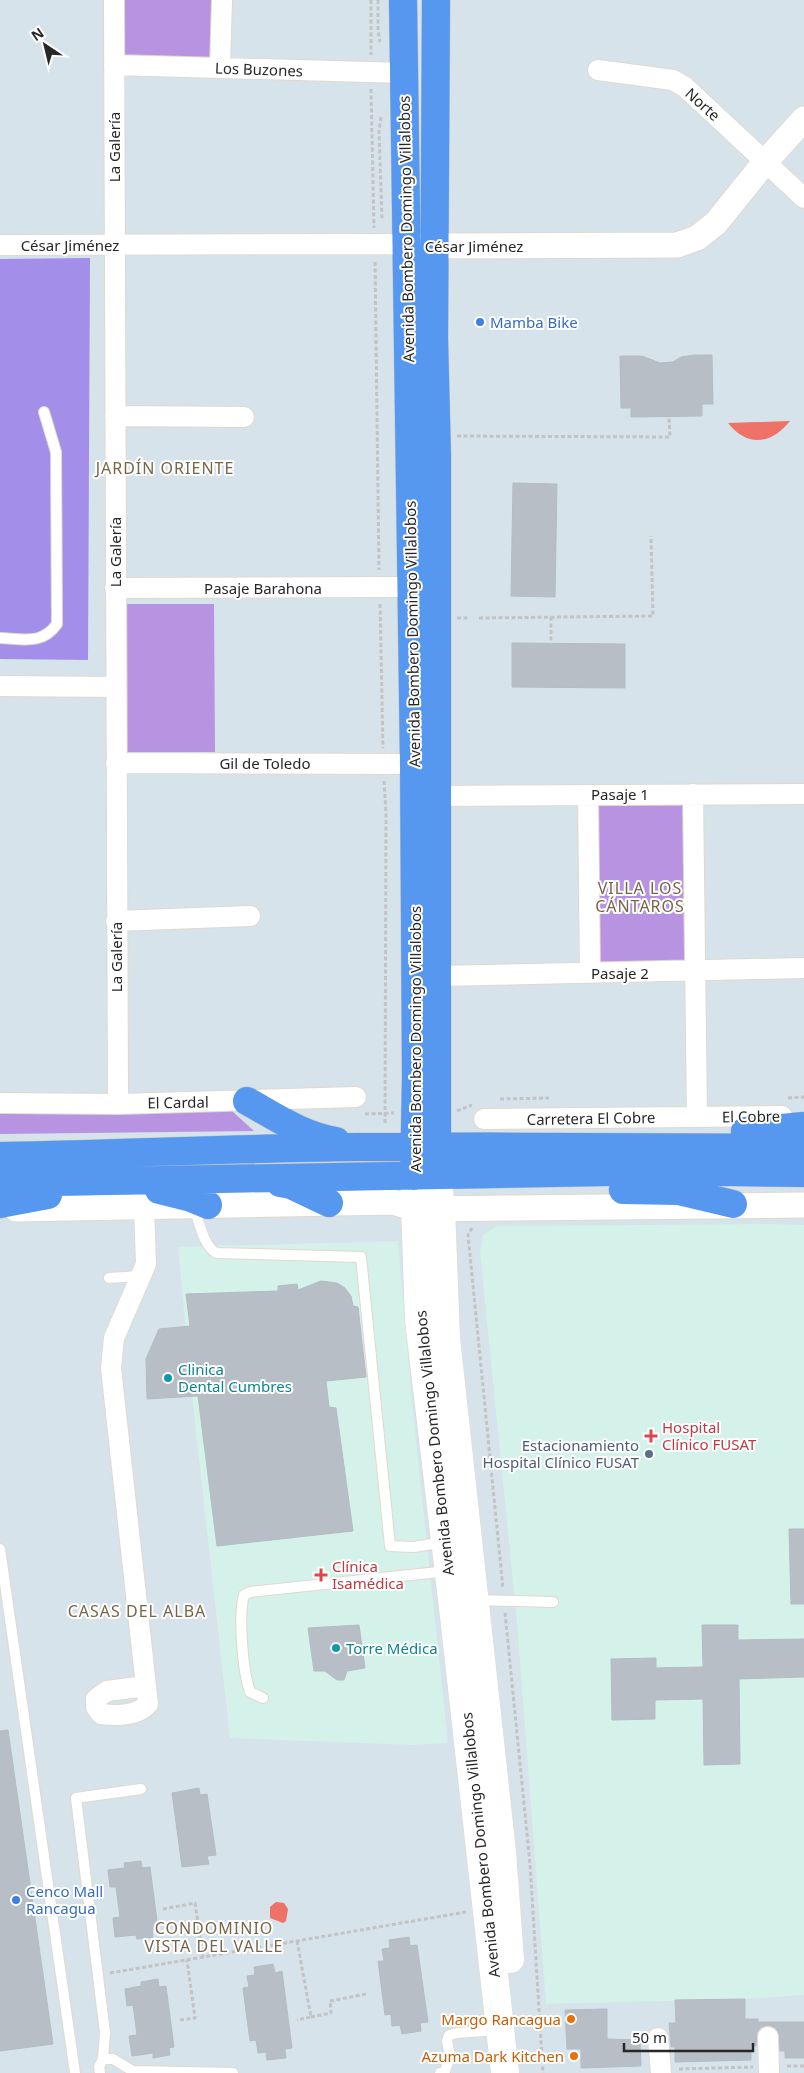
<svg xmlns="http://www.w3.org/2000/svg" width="804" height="2073" viewBox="0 0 804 2073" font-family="'Noto Sans',sans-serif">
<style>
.medical{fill:#d4f1ea}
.green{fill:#b893e1}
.pitch{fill:#a38ee9}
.water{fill:#ee7268}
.building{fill:#b8bec5;stroke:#b2bcc5}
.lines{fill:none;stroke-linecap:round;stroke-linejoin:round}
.service-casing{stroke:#e0d9cd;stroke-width:12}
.minor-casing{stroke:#e0d9cd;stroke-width:22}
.tertiary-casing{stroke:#e0d9cd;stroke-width:27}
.secondary-casing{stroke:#e0d9cd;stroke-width:29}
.primary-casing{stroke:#c3c3c3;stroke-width:29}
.path{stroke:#c3c3c3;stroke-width:3;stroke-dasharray:4 2.5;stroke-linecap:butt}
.service{stroke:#fff;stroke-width:10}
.minor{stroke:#fff;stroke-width:20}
.tertiary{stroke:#fff;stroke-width:25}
.secondary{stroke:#fff;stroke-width:28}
.primary{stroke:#5698f0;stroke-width:28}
.shop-dot{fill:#3f7fe0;stroke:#fff;stroke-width:2}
.culture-dot{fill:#0f9aa8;stroke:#fff;stroke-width:2}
.health-dot{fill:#e0444e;stroke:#fff;stroke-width:2}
.service-dot{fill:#5c6f8a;stroke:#fff;stroke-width:2}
.food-dot{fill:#e8710a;stroke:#fff;stroke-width:2}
.labels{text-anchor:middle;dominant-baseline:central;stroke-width:4;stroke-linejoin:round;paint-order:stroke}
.street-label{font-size:15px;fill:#272727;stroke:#fff}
.shop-label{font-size:15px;fill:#366cbe;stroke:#fff;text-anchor:start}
.culture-label{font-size:15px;fill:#0d838f;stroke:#fff;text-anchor:start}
.health-label{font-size:15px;fill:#be3a42;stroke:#fff;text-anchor:start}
.service-label{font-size:15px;fill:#4e5e75;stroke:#fff;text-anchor:end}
.food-label{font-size:15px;fill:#c56008;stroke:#fff;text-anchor:end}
.neighbourhood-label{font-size:16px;letter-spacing:1px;fill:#776548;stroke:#fff}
</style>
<rect width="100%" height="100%" fill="#d7e3ea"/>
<path class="medical" d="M766,1224L804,1225V1995L745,1999L546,2004L517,1622L480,1251L483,1235L496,1226Z
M398,1241L413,1411L448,1743L412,1745L230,1738L192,1396L178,1247Z"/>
<path class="green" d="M120,0H216L215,62L120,59Z
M123,604H214L215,752H124Z
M689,798L691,963L592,965L590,800Z
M232,1111L254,1131L0,1134V1114Z"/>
<path class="pitch" d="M90,258L88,660L0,659V259Z"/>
<path class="water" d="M790,421C771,445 747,447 728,423Z
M276,1902L284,1903L288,1909L286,1921L283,1923L270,1918V1907Z"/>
<path class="building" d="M694,355H712L713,404H702V416L631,417V408H621L620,356H642L660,363L673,362L681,357Z
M513,483L557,484L555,597L511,596Z
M512,643L625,644V688L512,687Z
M321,1281L337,1283L345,1288L351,1296L353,1306L358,1307L366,1377L326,1381L329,1407L336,1408L353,1531L217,1546L198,1396L147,1399L146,1359L159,1329L190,1326L186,1294L278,1291V1286L297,1284L298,1290Z
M789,1529H804V1604H791Z
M359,1625L365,1668L347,1671L344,1680H337L325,1671H314L308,1628Z
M702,1625H738V1640L804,1639V1677L739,1679L740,1764L704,1765L703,1699L655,1700V1719L612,1720L611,1659L656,1658V1668L703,1667Z
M8,1730L53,2044L0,2051V1731Z
M199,1788L200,1795L207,1794L216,1855L207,1856L209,1864L182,1867L172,1793Z
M141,1861L142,1868L150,1867L158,1929L152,1930L153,1937L137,1939L136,1935L115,1937L113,1918L120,1917L116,1887H110L108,1870L125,1868L124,1863Z
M409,1937L410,1946L417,1945L428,2022L420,2023L421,2031L402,2034L400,2025L392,2026L391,2014L385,2015L378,1961H384L382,1949L390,1948L389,1940Z
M273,1964L275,1973L282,1971L292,2048L285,2049L286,2058L267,2060L266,2052L258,2053L256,2040L250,2041L243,1988L249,1987L247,1976L255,1975L254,1967Z
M158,1979L159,1987L166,1986L174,2047L169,2048L170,2055L153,2058V2053L132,2056L129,2036L137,2035L133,2005L127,2006L125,1989L141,1986V1982Z
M745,1999V2019H758V2022H804V2058H785V2051H780L778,2031L774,2027L768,2025L761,2027L757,2032L756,2046H751V2060L675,2062V2047H671L669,2023H676L675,2000Z
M607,2009V2039L640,2040L641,2066L581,2068V2049H567L565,2010Z"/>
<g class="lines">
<defs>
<path id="service" d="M0,638C24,639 42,645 57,624L56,452L44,412
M194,1207C199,1221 203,1245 216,1253L361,1257L390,1546L414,1547L444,1542
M109,1278L140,1276
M0,1549L75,2073
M476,1600L553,1602
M263,1698L250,1692C243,1672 238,1616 244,1595L250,1592L448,1571
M103,2059H113L133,2071L233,2073
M100,2073L99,2067L103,2059L105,2033L76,1798L141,1789
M440,2073L445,2071L450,2056L447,2041L449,2035L457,2033L499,2030"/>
<path id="minor" d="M114,0L118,1104
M114,65L404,73
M220,68L222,0
M598,70L673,80L685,87L804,198
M0,245L387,244L407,246
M115,416L244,417
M115,588L410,587
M0,686L116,687
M116,763L414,764
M693,794L697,1117
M588,795L590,973
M437,796L804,794
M116,921L250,916
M437,976L804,968
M0,1103L118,1104L356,1097
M484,1119L782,1116
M144,1207L146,1264L114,1338L111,1368L148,1704C137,1716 117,1716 101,1714L96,1707V1699L107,1691L146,1686
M768,2037L769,2073
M658,2038L661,2073"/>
<path id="tertiary" d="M415,246L677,245L697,238L716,223L765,162L804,119
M16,1209L393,1202L417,1209L804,1205"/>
<path id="secondary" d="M437,1175L441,1208L446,1338L502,1852L510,1959
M414,1176L419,1320L454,1616L505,2073"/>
<path id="primary" d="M403,0L414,764L416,1077L414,1176
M436,0L434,338L437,456V1175
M247,1101C276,1117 303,1136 336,1141
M745,1131L804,1126
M0,1156C120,1154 240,1148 360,1147C508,1146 656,1147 804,1148
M0,1183L663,1171L804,1173
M280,1183L291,1185L329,1203
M159,1190L191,1198L208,1205
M623,1190L678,1191L733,1204
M0,1204L48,1195"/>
</defs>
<use href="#service" class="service-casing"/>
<use href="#minor" class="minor-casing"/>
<use href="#tertiary" class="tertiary-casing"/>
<use href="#secondary" class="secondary-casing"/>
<use href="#primary" class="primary-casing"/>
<path class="path" d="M371,0V55
M378,0V30L380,42
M371,89L374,228
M381,117L379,131L382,220
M375,262L379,570
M457,436L670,437L669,416
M380,604L383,748
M551,617V644
M457,618H469
M479,618L653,616L651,536
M384,781L386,813L385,1125
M788,1098L804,1097
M500,1099L549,1098
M457,1111L472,1105
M365,1114L394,1113
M472,1228L468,1235L503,1589
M505,1613L530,1864L543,2073
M163,1909L195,1903L203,1957
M297,1941L311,2017L297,2020
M110,1973L466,1912
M311,2017L331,2013L330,2001L366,1994
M180,2020L195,2018L187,1960
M787,2066H804
M679,2069L753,2067"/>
<use href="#service" class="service"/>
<use href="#minor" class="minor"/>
<use href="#tertiary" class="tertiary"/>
<use href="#secondary" class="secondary"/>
<use href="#primary" class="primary"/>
</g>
<g class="shop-dot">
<circle cx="480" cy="322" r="5"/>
<circle cx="16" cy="1900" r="5"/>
</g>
<g class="culture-dot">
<circle cx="168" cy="1378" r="5"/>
<circle cx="336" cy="1648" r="5"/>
</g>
<g class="health-dot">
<path d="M648.5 1428.5h5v5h5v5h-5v5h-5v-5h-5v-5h5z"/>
<path d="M318.5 1567.5h5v5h5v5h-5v5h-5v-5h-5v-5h5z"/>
</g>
<circle class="service-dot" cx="649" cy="1454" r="5"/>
<g class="food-dot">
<circle cx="571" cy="2019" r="5"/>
<circle cx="574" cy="2056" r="5"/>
</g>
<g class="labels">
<g class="street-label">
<text transform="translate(259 69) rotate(2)">Los Buzones</text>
<text transform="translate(703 104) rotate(42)">Norte</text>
<text transform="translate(114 147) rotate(-90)">La Galería</text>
<text transform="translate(406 229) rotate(-91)">Avenida Bombero Domingo Villalobos</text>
<text x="70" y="245">César Jiménez</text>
<text x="474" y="246">César Jiménez</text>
<text transform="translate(115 552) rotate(-90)">La Galería</text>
<text x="263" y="588">Pasaje Barahona</text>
<text transform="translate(412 634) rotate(-91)">Avenida Bombero Domingo Villalobos</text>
<text x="265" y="763">Gil de Toledo</text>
<text x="620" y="794">Pasaje 1</text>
<text transform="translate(116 957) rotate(-90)">La Galería</text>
<text x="620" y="973">Pasaje 2</text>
<text transform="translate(415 1039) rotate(-90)">Avenida Bombero Domingo Villalobos</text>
<text transform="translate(178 1102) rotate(-1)">El Cardal</text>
<text transform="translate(751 1116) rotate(-1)">El Cobre</text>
<text transform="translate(591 1118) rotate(-1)">Carretera El Cobre</text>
<text transform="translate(434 1443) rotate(-96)">Avenida Bombero Domingo Villalobos</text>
<text transform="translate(480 1845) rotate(-96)">Avenida Bombero Domingo Villalobos</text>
</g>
<g class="shop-label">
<text x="490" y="322">Mamba Bike</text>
<text x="26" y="1891">Cenco Mall<tspan x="26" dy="17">Rancagua</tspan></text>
</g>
<g class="culture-label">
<text x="178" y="1369">Clinica<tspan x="178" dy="17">Dental Cumbres</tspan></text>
<text x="346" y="1648">Torre Médica</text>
</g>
<g class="health-label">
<text x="662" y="1427">Hospital<tspan x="662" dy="17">Clínico FUSAT</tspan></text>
<text x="332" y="1566">Clínica<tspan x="332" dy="17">Isamédica</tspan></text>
</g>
<g class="service-label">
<text x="639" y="1445">Estacionamiento<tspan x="639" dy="17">Hospital Clínico FUSAT</tspan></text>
</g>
<g class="food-label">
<text x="561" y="2019">Margo Rancagua</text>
<text x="564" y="2056">Azuma Dark Kitchen</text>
</g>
<g class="neighbourhood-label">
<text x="165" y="468">JARDÍN ORIENTE</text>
<text x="640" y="888">VILLA LOS<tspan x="640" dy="18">CÁNTAROS</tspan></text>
<text x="137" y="1611">CASAS DEL ALBA</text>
<text x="214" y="1928">CONDOMINIO<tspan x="214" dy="18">VISTA DEL VALLE</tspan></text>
</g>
</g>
<g transform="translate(45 45) rotate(325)" stroke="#ffffff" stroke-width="4" paint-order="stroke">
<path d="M0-4L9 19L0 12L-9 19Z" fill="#272727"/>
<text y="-8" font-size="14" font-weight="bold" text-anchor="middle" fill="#272727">N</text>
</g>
<path d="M624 2043v8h129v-8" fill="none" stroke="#272727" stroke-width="2.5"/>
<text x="632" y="2043" font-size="15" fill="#272727" stroke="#ffffff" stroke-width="4" paint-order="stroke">50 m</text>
</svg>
